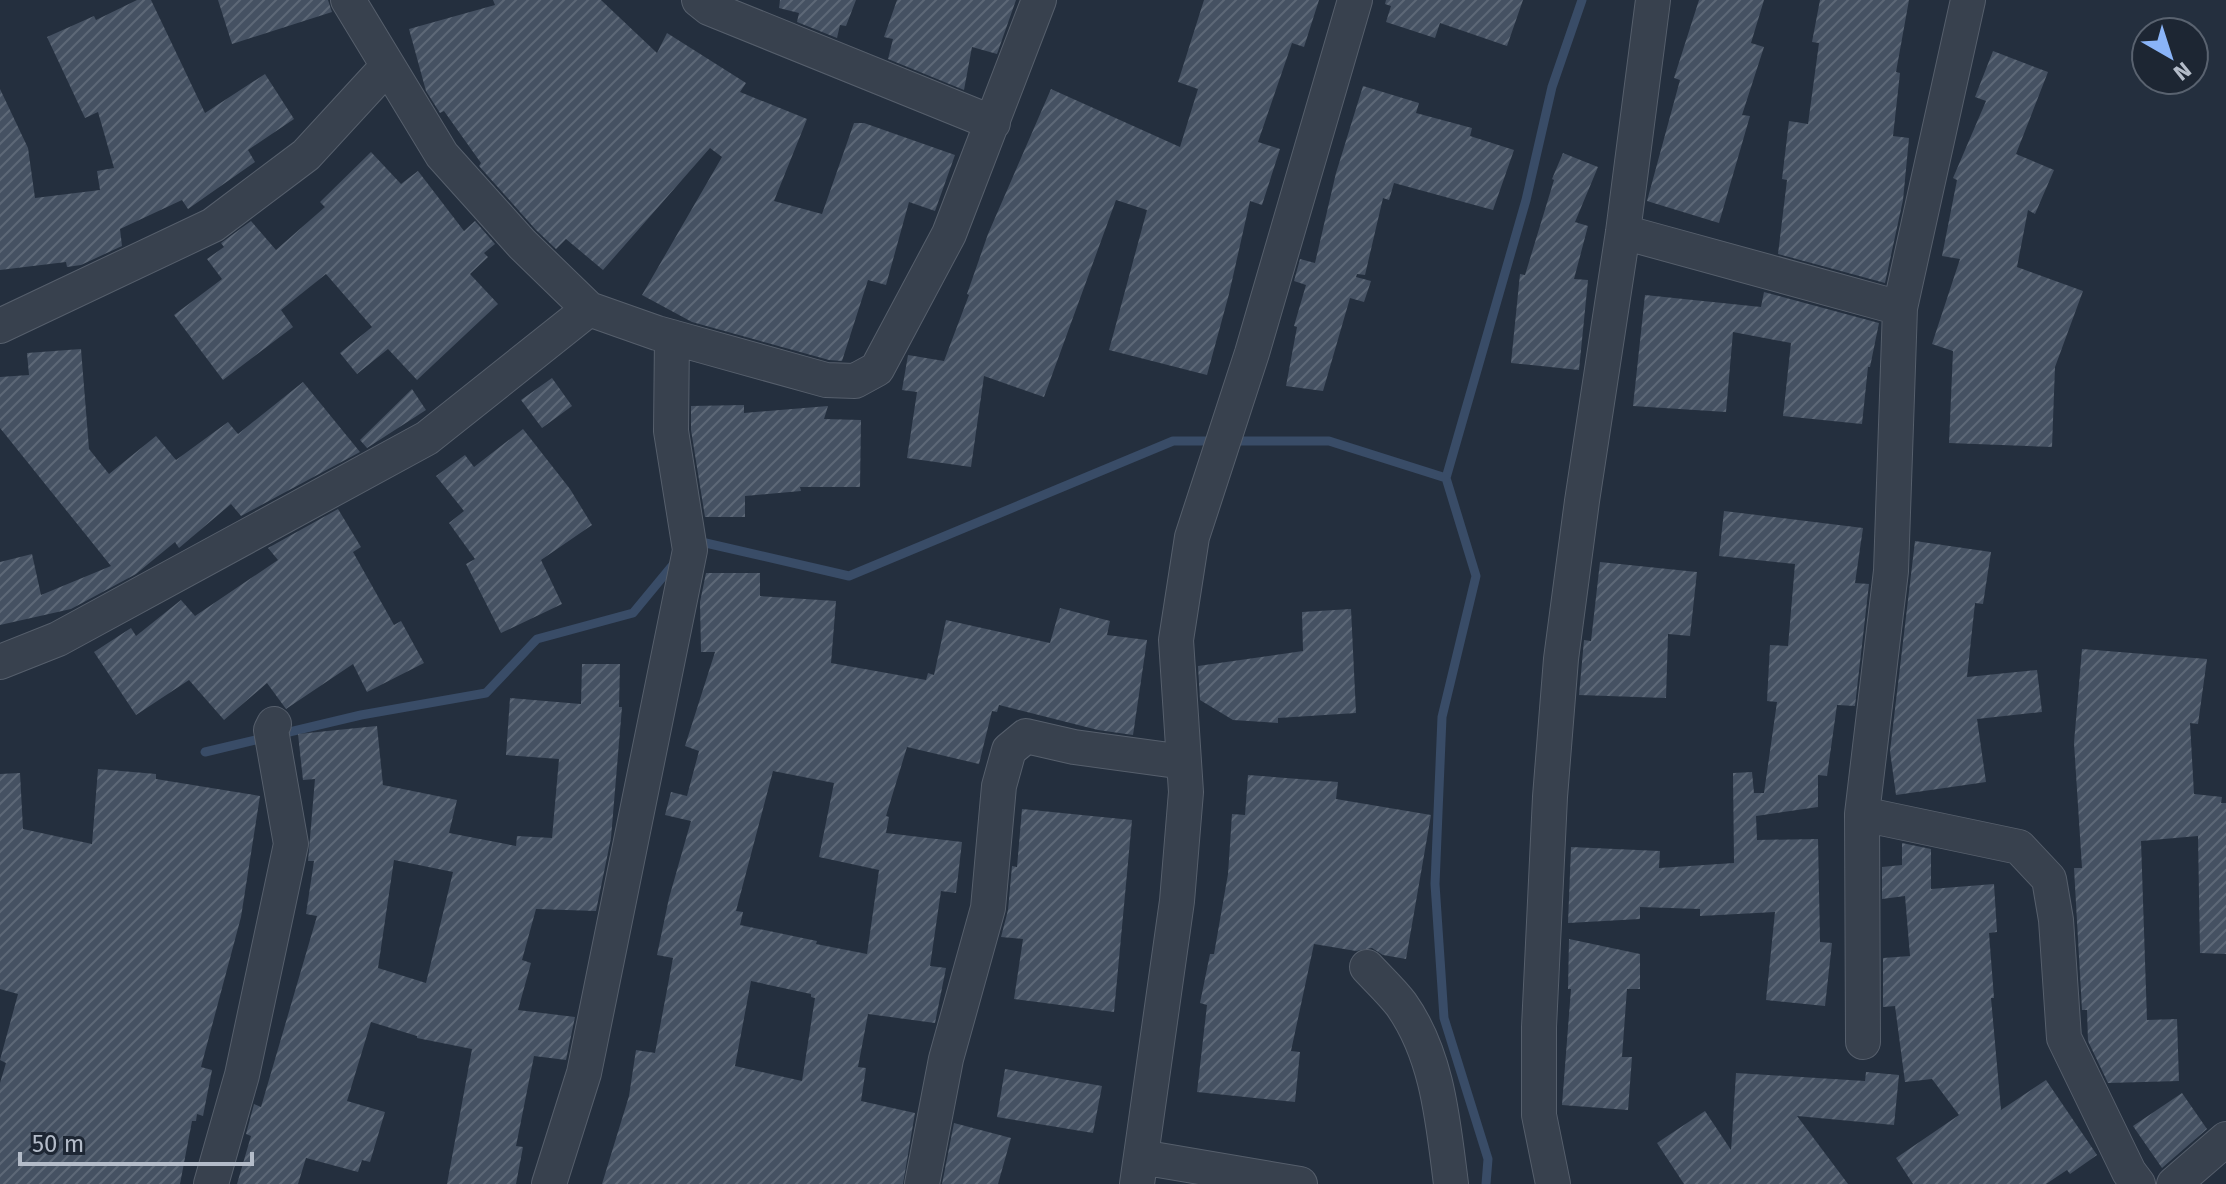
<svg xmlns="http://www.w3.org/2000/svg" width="2226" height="1184" viewBox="0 0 2226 1184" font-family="'Fira Sans',sans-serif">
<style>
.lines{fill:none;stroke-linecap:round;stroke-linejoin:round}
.stream{stroke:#394c67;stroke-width:9}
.building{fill:url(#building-hatch);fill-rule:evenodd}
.minor-casing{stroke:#565f6c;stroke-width:36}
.minor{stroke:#38414e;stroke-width:34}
</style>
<defs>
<pattern id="building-hatch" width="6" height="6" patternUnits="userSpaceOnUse" patternTransform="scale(2)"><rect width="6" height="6" fill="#455162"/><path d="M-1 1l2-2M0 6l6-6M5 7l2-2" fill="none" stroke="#5d6877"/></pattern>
</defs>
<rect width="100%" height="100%" fill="#242f3e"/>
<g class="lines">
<path class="stream" d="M1230,441H1329L1446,478
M697,541L849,576L1173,441H1215
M205,752L361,715L486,693L537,639L633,613L676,561
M1486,1184L1488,1159L1444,1018L1435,884L1442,717L1476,576L1446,478L1526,200L1552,87L1582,0"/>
</g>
<path class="building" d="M137,0H151L205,113L265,74L294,119L248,150L255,162L188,209L182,200L120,229L122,246L81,265L67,267L66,262L0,270V89L28,148L35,198L100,190L97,171L114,168L98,112L85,118L47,37L94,16L96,20Z
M218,0H328L332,12L232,44Z
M493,0H601L657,53L667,33L746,83L740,92L807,119L774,201L822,214L854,123H864L955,155L935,211L909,202L886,285L868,280L842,361L829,360L692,322L642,295L722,157L710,148L603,270L566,239L556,249L536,230L479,166L481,163L444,111L440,113L426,91L409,29L495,5Z
M780,0H856L846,26L840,25L837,38L797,22L799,13L779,8Z
M897,0H1016L997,54L972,47L964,90L888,59L893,39L884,37Z
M1204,0H1319L1304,47L1292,43L1258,142L1280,149L1262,205L1250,201L1229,294L1207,375L1109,350L1147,210L1116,200L1044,397L984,376L971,467L907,458L917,392L902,390L908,355L944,361L969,295L967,294L988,234L1051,89L1180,147L1198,89L1178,82Z
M1386,0H1523L1507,46L1440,23L1435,38L1386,22L1391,6L1385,4Z
M1699,0H1764L1751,43L1764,47L1742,115L1750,116L1719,223L1647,201L1680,80L1674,78Z
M1820,0H1909L1896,72L1900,73L1893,136L1909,138L1903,200L1885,283L1778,254L1787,180L1782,179L1789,121L1808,124L1819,43L1812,42Z
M1993,51L2048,72L2016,154L2054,170L2035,214L2028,210L2017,267L2083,291L2055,367L2052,447L1949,443L1953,351L1932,344L1960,259L1942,256L1957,180L1953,178L1986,101L1975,97Z
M1363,86L1419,103L1416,113L1472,128L1470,136L1514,150L1493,210L1394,183L1389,200L1383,198L1365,275L1357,274L1356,277L1371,281L1364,302L1350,298L1323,391L1286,386L1297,327L1294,326L1306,285L1294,281L1300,259L1315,263L1336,173Z
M371,152L401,184L418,171L464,231L475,221L495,244L484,253L488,257L470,274L498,304L417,380L388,349L357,374L340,353L372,327L326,274L281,310L293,327L223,380L174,315L222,279L207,259L224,247L221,243L251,221L276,250L325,207L320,202Z
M1563,153L1598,167L1575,222L1588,226L1574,279L1588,280L1579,370L1511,363L1520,274L1525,275L1554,180L1552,179Z
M1764,292L1879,323L1870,367H1868L1862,424L1783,416L1791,343L1733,332L1726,412L1633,406L1645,295L1761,307Z
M81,349L89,449L109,474L156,436L176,460L228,422L238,434L303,382L360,452L241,516L231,504L179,548L175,542L136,574L71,609L0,625V562L32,554L41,595L111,566L0,428V377L29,375L27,353Z
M552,378L572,406L542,428L521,400Z
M412,389L426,410L367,448L360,440Z
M744,405V413L828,406L824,419L861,420L860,487H800L801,491L745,496V517H705L691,430V406Z
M523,429L570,489L592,525L541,560L562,604L501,633L466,564L475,559L449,523L464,511L436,476L465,455L474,467Z
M338,509L361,547L353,552L394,625L401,621L424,663L367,692L353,664L286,709L267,683L224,720L189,680L136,715L94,652L131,628L136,636L181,600L195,616L278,560L268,548Z
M1724,511L1863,528L1855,583L1869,584L1855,706L1837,705L1827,776L1818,775V807L1756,816L1757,840L1818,839L1820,942L1832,943L1825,1006L1766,1000L1775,912L1700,916V909L1640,907V919L1568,923L1571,847L1660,851L1659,868L1734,863L1733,773L1752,772L1754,793H1764L1777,702L1767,701L1770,645L1788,646L1795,564L1719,556Z
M1915,541L1991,552L1983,604L1975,603L1967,677L2037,670L2042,712L1977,719L1986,782L1896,795L1890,751Z
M1600,562L1697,572L1690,636L1668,634L1666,698L1579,695L1584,640L1591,641Z
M706,573H760V596L836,601L831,663L926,680L928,673L934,675L946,620L1050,643L1060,608L1110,621L1107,635L1147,640L1133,735L1098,730L999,705L997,712L992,711L979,764L907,747L886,816L889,817L886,833L962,842L956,893L941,891L930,966L946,968L935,1023L868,1014L858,1067L866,1068L861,1101L915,1113L903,1184H602L629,1096L636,1050L655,1053L673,958L657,955L669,898L691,821L665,815L671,792L687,796L699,751L685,746L715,652H701L700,602ZM773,771L834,783L819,857L879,870L867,954L816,944L817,941L740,925L743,912L736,911ZM751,981L811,994V997L815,998L802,1081L735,1066Z
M1351,609L1356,713L1278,718V723L1233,720L1200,700L1198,666L1303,651L1302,612Z
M2082,649L2207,659L2198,724L2190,723L2194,794L2222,797L2221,803H2226V954L2200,953L2198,836L2141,841L2147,1020L2177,1019L2179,1081L2108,1083L2088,1041L2087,1010H2082L2074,868H2082L2074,743Z
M582,664H620L619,707H622L611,838L596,911L536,909L522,960L531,963L518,1010L575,1017L566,1060L534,1056L516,1146L523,1147L516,1184H447L472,1049L417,1038V1036L371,1022L347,1101L385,1112L370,1162L362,1160L358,1172L306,1158L298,1184H237L251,1136L246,1134L254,1104L261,1107L317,916L306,914L314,861H308L315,779L303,780L298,734L377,726L383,785L457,800L449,833L516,846L517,836L552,838L559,759L506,755L510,698L581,704ZM394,860L453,872L426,983L378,968Z
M98,769L156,774V779L260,796L241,917L201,1067L212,1070L203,1116L197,1114L196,1121H192L180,1184H0V1083L6,1063L0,1060L18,994L0,989V774L20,773L23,829L92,844Z
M1248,775L1338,782L1336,799L1431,815L1406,959L1383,955L1372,948L1356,951L1314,944L1291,1051L1300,1052L1295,1102L1197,1092L1207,1005L1200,1003L1210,954H1214L1228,874L1232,814L1245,815Z
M1022,809L1132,820L1114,1012L1014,999L1023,939L1001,937L1008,910L1012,866L1017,867Z
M1902,843L1931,849V889L1994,884L1997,932L1989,933L1994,998H1991L2001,1110L2046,1080L2097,1155L2070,1174L2067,1170L2046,1184H1913L1896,1158L1959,1115L1932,1079L1905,1082L1895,1006L1883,1007V958L1910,956L1905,896L1882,899V867L1902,865Z
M1569,939L1640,954V989H1627L1622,1057H1632L1628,1110L1562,1105L1571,989H1568Z
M1005,1069L1102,1086L1093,1133L997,1117Z
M1866,1072L1899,1075L1894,1125L1797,1116L1848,1184H1684L1657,1143L1705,1111L1731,1150L1736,1073L1865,1081Z
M2182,1093L2207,1129L2162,1168L2133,1126Z
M954,1123L1011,1138L998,1184H942Z"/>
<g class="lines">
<defs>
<path id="minor" d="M348,0L442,155L522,244L589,309L657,333L826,380L855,381L877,369L949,234L1039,0
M699,0L709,8L993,123
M1623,232L1900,308
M0,326L213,225L306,155L386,68
M0,662L58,639L427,438L589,309
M1862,814L2019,847L2049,879L2056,920L2064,1038L2129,1172L2138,1184
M1367,967C1378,979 1391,991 1401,1004C1438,1056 1443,1122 1451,1184
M1863,1042L1862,814L1891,571L1900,308L1968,0
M1141,1157L1300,1184
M211,1184L242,1075L291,844L271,730L274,724
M549,1184L584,1073L690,550L671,431L672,337
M922,1184L946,1059L988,908L999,786L1009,750L1026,736L1074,747L1184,762
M1137,1184L1177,901L1186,792L1176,640L1192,537L1252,353L1355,0
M1553,1184L1539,1115V1027L1550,797L1561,659L1582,501L1623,232L1653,0
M2174,1184L2226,1139"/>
</defs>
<use href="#minor" class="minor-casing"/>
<use href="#minor" class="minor"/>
</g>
<g transform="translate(2170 56) rotate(141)"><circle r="38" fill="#1d2633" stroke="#59626f" stroke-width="2"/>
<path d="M0-6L14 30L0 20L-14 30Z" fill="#8ab4f8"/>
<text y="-12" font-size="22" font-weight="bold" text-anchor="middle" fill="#b4bcc9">N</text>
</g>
<path d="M20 1152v12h232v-12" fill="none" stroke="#b4bcc9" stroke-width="4"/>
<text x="32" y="1152" font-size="24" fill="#b4bcc9" stroke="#1d2633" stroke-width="6" paint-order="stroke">50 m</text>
</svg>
